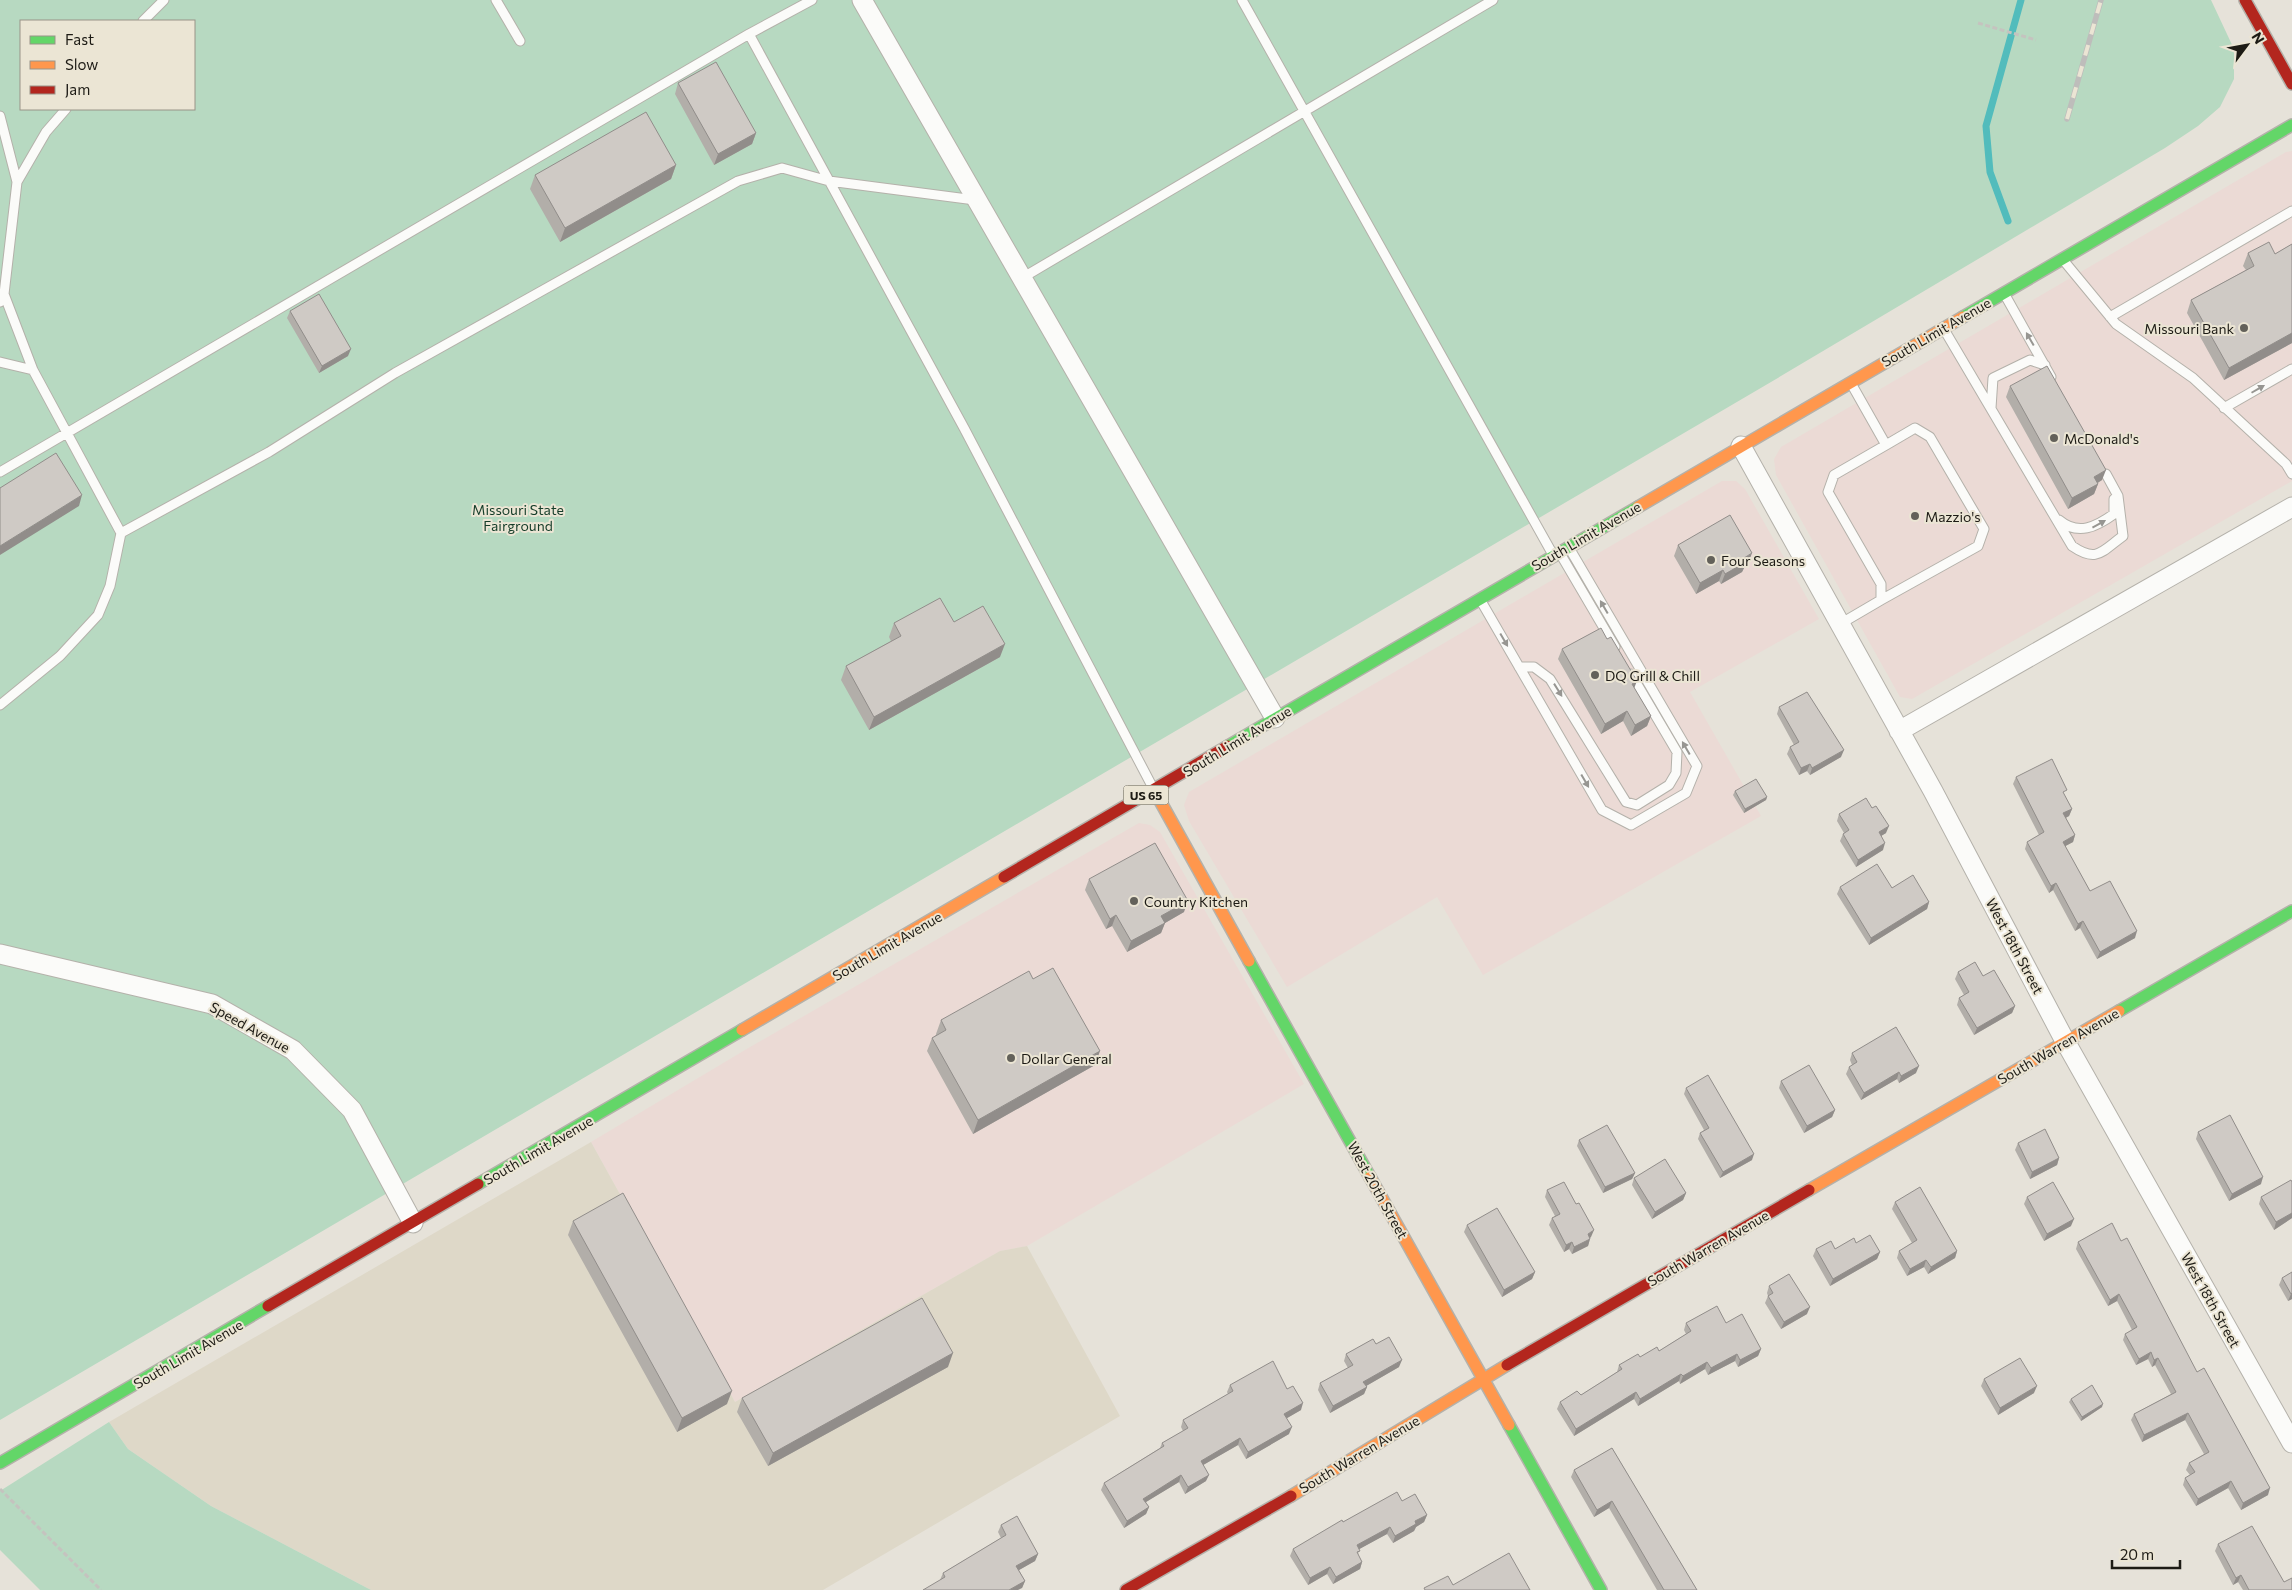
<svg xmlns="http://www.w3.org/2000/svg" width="2292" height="1590" viewBox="0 0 2292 1590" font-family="Commissioner,sans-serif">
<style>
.commercial{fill:#ebdad5}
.built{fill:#ded8c8}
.green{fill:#b7d9c1;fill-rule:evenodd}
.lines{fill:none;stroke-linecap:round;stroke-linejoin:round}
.stream{stroke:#52bcbc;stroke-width:7}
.lane-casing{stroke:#b4b1aa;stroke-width:11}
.street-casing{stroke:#b4b1aa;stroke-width:21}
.fast-casing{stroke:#b4b1aa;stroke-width:14}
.slow-casing{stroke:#b4b1aa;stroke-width:14}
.jam-casing{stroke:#b4b1aa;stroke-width:14}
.path{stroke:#c5c3bf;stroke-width:3;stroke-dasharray:5 2.5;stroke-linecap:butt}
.lane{stroke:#fbfbf9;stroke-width:9}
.street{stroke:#fbfbf9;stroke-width:19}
.fast{stroke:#63d668;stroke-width:11}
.slow{stroke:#ff974d;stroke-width:11}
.jam{stroke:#b3261e;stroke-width:11}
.rail-casing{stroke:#bebdbb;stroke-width:5.5}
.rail{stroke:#ebe5d4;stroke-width:4;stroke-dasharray:11;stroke-linecap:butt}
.wall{fill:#b2aea9}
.shaded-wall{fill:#918d8a}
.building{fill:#cfcac5;stroke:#918d8a}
.oneway{fill:#979692}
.poi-dot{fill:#63615a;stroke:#ebe5d4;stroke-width:2}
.labels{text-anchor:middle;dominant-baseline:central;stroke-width:4;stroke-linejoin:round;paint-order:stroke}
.shield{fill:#ebe5d4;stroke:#5b584e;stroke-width:1}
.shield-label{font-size:12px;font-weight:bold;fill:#1d1b15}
.poi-label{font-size:14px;fill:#1d1b15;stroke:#ebe5d4;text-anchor:start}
.street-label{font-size:14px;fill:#1d1b15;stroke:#ebe5d4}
.park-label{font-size:14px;fill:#153d29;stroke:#ebe5d4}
</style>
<rect width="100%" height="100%" fill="#e6e2d9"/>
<path class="commercial" d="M2292,151V481L1912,699L1900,697L1776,475L1774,459L1781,447L2286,152Z
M1722,481H1736L1745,489L1819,619L1690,692L1761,816L1483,975L1437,897L1287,987L1189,821L1184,805L1189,792Z
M1139,823L1150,825L1160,832L1304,1084L1027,1246L1000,1251L735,1402L591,1142L745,1050Z"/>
<path class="built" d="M591,1142L735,1402L1000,1251L1027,1246L1120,1416L823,1590H371L211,1506L128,1449L109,1422Z"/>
<path class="green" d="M0,0H2211L2234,49V79L2220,107L2198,126L2165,148L1771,382L0,1420ZM21,21H194V109H21Z
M109,1422L128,1449L211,1506L371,1590H40L0,1550V1491Z"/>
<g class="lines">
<path class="stream" d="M2008,221L1990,172L1986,126L2021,0"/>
<defs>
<path id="lane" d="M496,0L520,41
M1242,0L1552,553
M143,21L164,0
M749,34L964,428L1153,788
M0,116L17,182
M2064,261L2116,324L2193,378L2286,464L2292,474
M1022,278L1493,0
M4,294L33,370
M2005,295L2051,377
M0,302L4,294L17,182L46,132L66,109
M2110,317L2292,211
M1945,331L2072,546C2097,563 2101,552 2123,536L2118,496L2106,474
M0,362L33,370L121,533
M1991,408L1993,378L2030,360L2045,365
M2224,408L2292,369
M0,472L749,34L812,0
M2059,520C2078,536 2096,527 2114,514V499
M1561,555L1615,647
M1881,600L1978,546L1984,529L1930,437L1915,428L1886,445
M1481,601L1602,810L1631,825L1686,793L1697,766L1571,551
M1840,624L1881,600V584L1828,492L1834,475L1886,445L1852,385
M1519,667H1534L1550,679L1626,802L1637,805L1669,785L1676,773L1677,752L1631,674
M0,705L60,656L98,615L110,586L121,533L269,452L395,373L738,181L782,168L829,181L975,200"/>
<path id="street" d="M862,0L1275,718
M1741,446L1933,791L2065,1041L2292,1443
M1899,731L2292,507
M0,954L212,1004L293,1050L352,1110L413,1223"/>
<path id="fast" d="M1963,317L2292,125
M1228,746L1638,507
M1249,961L1370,1177
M2119,1011L2292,911
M478,1184L742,1030
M1509,1425L1601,1590
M0,1463L268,1306"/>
<path id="slow" d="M1638,507L1963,317
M1154,790L1249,961
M742,1030L1004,877
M1370,1177L1509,1425
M1809,1190L2119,1011
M1291,1496L1507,1365"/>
<path id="jam" d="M2245,0L2292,84
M1004,877L1228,746
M268,1306L478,1184
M1507,1365L1809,1190
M1126,1590L1291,1496"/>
</defs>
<use href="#lane" class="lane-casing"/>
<use href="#street" class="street-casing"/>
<use href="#fast" class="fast-casing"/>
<use href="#slow" class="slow-casing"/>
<use href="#jam" class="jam-casing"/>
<path class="path" d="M1978,23L2036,40
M0,1489L101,1590"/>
<use href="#lane" class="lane"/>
<use href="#street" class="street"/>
<use href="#fast" class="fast"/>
<use href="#slow" class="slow"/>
<use href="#jam" class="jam"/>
<defs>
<path id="rail" d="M2067,119L2101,0"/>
</defs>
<use href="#rail" class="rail-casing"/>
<use href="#rail" class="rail"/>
</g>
<path class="wall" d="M678,83L756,133L752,144L714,165L675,94Z
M676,165L671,179L560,242L530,189L535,175Z
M2292,244V343L2224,380L2187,313L2191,300L2246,270L2243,266L2248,253L2275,254Z
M290,311L348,356L319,373L287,318Z
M2010,386L2102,480L2098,483V484L2094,494L2068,509L2006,397Z
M1678,545L1748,564L1745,566L1742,572L1721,584L1719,581L1696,594L1674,556Z
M954,622L1000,657L869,730L841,680L846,666L891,641L889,637L894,623Z
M1562,649L1634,688L1651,716L1647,726L1631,736L1623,721L1601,734L1558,659Z
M1779,707L1841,757L1810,775L1807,771L1799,775L1787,754L1790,747L1794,745L1777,714Z
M2016,777L2065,796L2072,809L2069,816L2066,818L2075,835L2073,842L2065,846L2090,891L2135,938L2097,959L2080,928L2075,931L2053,890L2049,893L2025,849L2027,842L2039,835L2013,784Z
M1735,791L1767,797L1766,800L1744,813L1733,795Z
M1839,814L1886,833L1881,836L1883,850L1856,867L1840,841L1843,834L1844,833L1837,821Z
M1089,879L1184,912L1165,923L1161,933L1127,952L1112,926L1106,929L1085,890Z
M1840,887L1892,888L1929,902L1927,909L1869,945L1837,894Z
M1958,972L1983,976L2015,1006L2012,1013L1974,1035L1957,1005L1959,998L1964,995L1955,979Z
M1033,979L1095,1065L973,1134L927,1051L932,1038L936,1035V1034L941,1020Z
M1852,1053L1916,1073L1899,1083L1897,1079L1861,1100L1846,1074L1849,1067L1852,1065L1850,1060Z
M1781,1081L1835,1110L1832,1117L1804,1133L1779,1088Z
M1686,1088L1752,1160L1720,1178L1698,1139L1700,1133L1704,1130L1684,1094Z
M2198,1132L2261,1184L2229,1201L2196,1139Z
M1579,1140L1635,1173L1632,1179L1603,1193L1577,1146Z
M2018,1143L2059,1158L2057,1165L2030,1179L2015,1150Z
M1634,1178L1686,1193L1683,1200L1652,1219L1632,1185Z
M2292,1182V1218L2274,1230L2259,1204L2261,1197Z
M1547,1190L1591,1237L1590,1238L1588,1246L1572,1254L1569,1249L1564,1252L1549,1225L1552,1218L1555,1216L1545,1197Z
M2027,1197L2071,1226L2044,1241L2024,1204Z
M1895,1202L1957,1251L1955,1258L1928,1274L1924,1267L1907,1276L1897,1258L1899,1251L1912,1243L1892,1209Z
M573,1221L727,1404L677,1432L568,1235Z
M1467,1225L1535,1272L1532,1279L1502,1297L1464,1232Z
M2078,1242L2197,1372L2268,1495L2241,1510L2228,1488L2196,1506L2183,1485L2185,1478L2190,1475L2186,1470L2189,1463L2204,1454L2185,1420L2142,1442L2131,1420L2134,1414L2171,1394L2155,1365L2152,1367L2148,1359L2136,1365L2123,1340L2125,1334L2132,1330L2117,1301L2108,1306L2076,1249Z
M1856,1243L1880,1252L1877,1259L1830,1286L1813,1256L1816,1249H1835Z
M2292,1272V1299L2288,1301L2279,1285L2282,1278Z
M1769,1286L1807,1314L1781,1329L1765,1303L1768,1296L1767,1293Z
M1686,1323H1726L1761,1349L1758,1356L1738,1367L1735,1361L1708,1375L1705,1369L1680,1384L1679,1381L1638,1406L1634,1399L1574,1436L1557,1409L1560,1402L1581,1395L1617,1372L1619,1365L1659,1351L1686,1334L1684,1330Z
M1376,1344L1399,1367L1366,1386L1367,1387L1364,1394L1330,1413L1318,1390L1320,1383L1348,1368L1344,1361L1346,1354Z
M948,1367L768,1466L737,1412L742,1398Z
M1984,1379L2034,1393L1998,1415L1981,1386Z
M1230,1385L1287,1389L1301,1410L1287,1418L1289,1434L1246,1459L1238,1445L1203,1465L1206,1481L1185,1494L1179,1482L1146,1502L1149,1507L1146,1514L1124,1528L1101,1490L1104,1483L1160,1448L1162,1443L1183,1431L1181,1427L1183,1420L1228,1394L1227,1392Z
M2071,1399L2102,1407L2081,1421L2069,1402Z
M1612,1448L1697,1590H1657L1609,1508L1594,1517L1571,1477L1574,1470Z
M1402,1501L1427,1515L1424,1522L1416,1527L1414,1531L1393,1543L1387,1534L1359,1549L1358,1555L1362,1562L1360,1569L1333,1584L1327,1574L1308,1585L1290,1556L1293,1549L1343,1522Z
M1001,1525L1038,1554L1035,1561L1019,1570L1025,1581L1022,1588L940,1580L943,1573L1001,1538L998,1532Z
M2218,1544L2284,1582L2292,1590H2243L2238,1582L2233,1585L2215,1551Z"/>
<path class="shaded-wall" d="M756,133L752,144L714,165L718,154Z
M676,165L671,179L560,242L565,228Z
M2292,333V343L2224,380L2229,368Z
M351,349L348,356L319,373L322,366Z
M2106,470L2102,480L2090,487L2094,477Z
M2098,484L2094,494L2068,509L2072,498Z
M82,495L79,506L0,555V546Z
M1752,553L1748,564L1745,566L1742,572L1721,584L1725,574L1744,558Z
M1723,570L1719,581L1696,594L1700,583Z
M1005,644L1000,657L869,730L874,717Z
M1637,681L1633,691L1632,684Z
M1627,711L1623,721L1601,734L1605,724Z
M1651,716L1647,726L1631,736L1635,725Z
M1844,750L1841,757L1810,775L1812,768Z
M1810,764L1807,771L1799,775L1801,768Z
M1767,797L1766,800L1744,813L1745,809Z
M2072,809L2069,816L2061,820L2063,813Z
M1889,826L1886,833L1876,839L1879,832Z
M2075,835L2073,842L2060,849L2063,842Z
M1885,843L1883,850L1856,867L1858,860Z
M2056,883L2053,890L2049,893L2051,886Z
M1188,901L1184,912L1165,923L1161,933L1127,952L1131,941L1161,916Z
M1929,902L1927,909L1869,945L1871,938Z
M1116,915L1112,926L1106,929L1110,919Z
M2083,921L2080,928L2075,931L2078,924Z
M2137,931L2135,938L2097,959L2100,952Z
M2015,1006L2012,1013L1974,1035L1977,1028Z
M1100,1051L1095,1065L973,1134L978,1120Z
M1919,1066L1916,1073L1899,1083L1901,1076Z
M1899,1072L1897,1079L1861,1100L1864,1093Z
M1835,1110L1832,1117L1804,1133L1807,1126Z
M1754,1154L1752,1160L1720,1178L1723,1172Z
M2059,1158L2057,1165L2030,1179L2032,1172Z
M1635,1173L1632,1179L1603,1193L1605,1187Z
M2263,1177L2261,1184L2229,1201L2232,1194Z
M1686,1193L1683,1200L1652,1219L1655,1212Z
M2292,1213V1218L2274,1230L2276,1222Z
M2074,1219L2071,1226L2044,1241L2047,1234Z
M1594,1230L1591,1237L1585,1241L1588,1234Z
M1590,1239L1588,1246L1572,1254L1574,1247Z
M1572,1242L1569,1249L1564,1252L1566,1245Z
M1957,1251L1955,1258L1928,1274L1931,1267Z
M1880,1252L1877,1259L1830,1286L1833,1279Z
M1926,1260L1924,1267L1907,1276L1910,1269Z
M1535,1272L1532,1279L1502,1297L1504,1290Z
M2292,1293V1299L2288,1301L2291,1294Z
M2119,1294L2117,1301L2108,1306L2110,1300Z
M1810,1307L1807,1314L1781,1329L1784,1322Z
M1761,1349L1758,1356L1738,1367L1740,1360Z
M2151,1352L2148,1359L2136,1365L2139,1359Z
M953,1353L948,1367L768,1466L773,1453Z
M1737,1354L1735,1361L1708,1375L1711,1368Z
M2158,1358L2155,1365L2152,1367L2154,1360Z
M1402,1360L1399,1367L1361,1389L1363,1382Z
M1707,1362L1705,1369L1680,1384L1683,1376Z
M1681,1374L1679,1381L1638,1406L1640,1399Z
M2037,1386L2034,1393L1998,1415L2000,1408Z
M1367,1387L1364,1394L1330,1413L1333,1406Z
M732,1391L727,1404L677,1432L682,1418Z
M1636,1392L1634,1399L1574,1436L1576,1429Z
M1303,1403L1301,1410L1282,1421L1284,1414Z
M2103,1404L2102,1407L2081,1421L2082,1417Z
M2188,1413L2185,1420L2142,1442L2144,1435Z
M1292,1427L1289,1434L1246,1459L1248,1452Z
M1240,1438L1238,1445L1198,1468L1201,1461Z
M1181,1475L1179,1482L1141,1505L1143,1499Z
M1209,1475L1206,1481L1185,1494L1188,1487Z
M2231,1481L2228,1488L2196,1506L2198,1499Z
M2270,1488L2268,1495L2241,1510L2243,1503Z
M1612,1501L1609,1508L1594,1517L1597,1510Z
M1149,1507L1146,1514L1124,1528L1127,1521Z
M1427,1515L1424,1522L1416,1527L1414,1531L1393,1543L1395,1536L1415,1521Z
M1390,1527L1387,1534L1354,1552L1357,1545Z
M1038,1554L1035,1561L1014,1573L1016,1566Z
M1362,1562L1360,1569L1333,1584L1336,1577Z
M1330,1567L1327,1574L1308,1585L1310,1578Z
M2241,1575L2238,1582L2233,1585L2236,1578Z
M1025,1581L1022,1588L1018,1590H1009Z"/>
<path class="building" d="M716,62L756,133L718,154L678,83Z
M646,112L676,165L565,228L535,175Z
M2269,242L2275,254L2292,244V333L2229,368L2191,300L2254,266L2248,253Z
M319,294L351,349L322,366L290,311Z
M2047,366L2106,470L2094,477L2098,484L2072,498L2010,386Z
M56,453L82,495L0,546V488Z
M1730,515L1752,553L1744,558L1746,562L1725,574L1723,570L1700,583L1678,545Z
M940,598L954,622L983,606L1005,644L874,717L846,666L901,636L894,623Z
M1601,628L1607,639L1611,637L1637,681L1632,684L1651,716L1635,725L1627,711L1605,724L1562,649Z
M1807,692L1844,750L1812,768L1810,764L1801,768L1790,747L1799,742L1779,707Z
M2052,759L2067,790L2063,792L2072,809L2063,813L2075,835L2063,842L2090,891L2110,881L2137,931L2100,952L2083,921L2078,924L2056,883L2051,886L2027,842L2044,832L2016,777Z
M1756,779L1767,797L1745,809L1735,791Z
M1866,798L1872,808L1876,806L1889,826L1879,832L1885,843L1858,860L1843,834L1849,830L1839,814Z
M1155,843L1188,901L1161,916L1165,923L1131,941L1116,915L1110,919L1089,879Z
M1877,864L1892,888L1913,875L1929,902L1871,938L1840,887Z
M1975,962L1983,976L1994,970L2015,1006L1977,1028L1959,998L1969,992L1958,972Z
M1053,968L1100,1051L978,1120L932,1038L946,1030L941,1020L1029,971L1033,979Z
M1896,1027L1919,1066L1901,1076L1899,1072L1864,1093L1849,1067L1857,1062L1852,1053Z
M1809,1065L1835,1110L1807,1126L1781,1081Z
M1708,1075L1754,1154L1723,1172L1700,1133L1709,1128L1686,1088Z
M2230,1115L2263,1177L2232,1194L2198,1132Z
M1607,1125L1635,1173L1605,1187L1579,1140Z
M2045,1129L2059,1158L2032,1172L2018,1143Z
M1665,1159L1686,1193L1655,1212L1634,1178Z
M2291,1180L2292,1182V1213L2276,1222L2261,1197Z
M1564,1182L1576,1204L1579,1203L1594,1230L1588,1234L1590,1239L1574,1247L1572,1242L1566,1245L1552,1218L1560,1214L1547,1190Z
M2053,1182L2074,1219L2047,1234L2027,1197Z
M1920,1187L1957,1251L1931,1267L1926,1260L1910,1269L1899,1251L1917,1240L1895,1202Z
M623,1193L732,1391L682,1418L573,1221Z
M1497,1208L1535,1272L1504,1290L1467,1225Z
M2112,1223L2121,1241L2127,1238L2197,1372L2204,1368L2270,1488L2243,1503L2231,1481L2198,1499L2185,1478L2195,1472L2189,1463L2209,1452L2188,1413L2144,1435L2134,1414L2176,1392L2158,1358L2154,1360L2151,1352L2139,1359L2125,1334L2137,1327L2119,1294L2110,1300L2078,1242Z
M1870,1235L1880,1252L1833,1279L1816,1249L1831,1241L1835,1249L1854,1238L1856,1243Z
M2292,1272V1293L2291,1294L2282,1278Z
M1789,1274L1810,1307L1784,1322L1768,1296L1773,1293L1769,1286Z
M922,1298L953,1353L773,1453L742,1398Z
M1717,1306L1726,1323L1742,1314L1761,1349L1740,1360L1737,1354L1711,1368L1707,1362L1683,1376L1681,1374L1640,1399L1636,1392L1576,1429L1560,1402L1577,1391L1581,1395L1622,1369L1619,1365L1638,1354L1640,1357L1657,1347L1659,1351L1691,1331L1686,1323Z
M1389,1337L1402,1360L1363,1382L1367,1387L1333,1406L1320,1383L1353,1365L1346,1354L1373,1339L1376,1344Z
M2020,1358L2037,1386L2000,1408L1984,1379Z
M1273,1361L1287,1389L1293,1386L1303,1403L1284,1414L1292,1427L1248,1452L1240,1438L1201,1461L1209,1475L1188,1487L1181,1475L1143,1499L1149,1507L1127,1521L1104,1483L1164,1446L1162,1443L1188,1428L1183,1420L1233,1391L1230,1385Z
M2092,1385L2103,1404L2082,1417L2071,1399Z
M1612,1448L1697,1590H1664L1612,1501L1597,1510L1574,1470Z
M1397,1492L1402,1501L1415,1494L1427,1515L1415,1521L1416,1524L1395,1536L1390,1527L1357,1545L1360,1551L1357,1552L1362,1562L1336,1577L1330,1567L1310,1578L1293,1549L1342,1520L1343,1522Z
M1017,1516L1038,1554L1016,1566L1025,1581L1009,1590H923L945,1577L943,1573L1006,1535L1001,1525Z
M2252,1526L2284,1582L2292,1578V1590H2249L2241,1575L2236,1578L2218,1544Z
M1509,1553L1530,1590H1425L1424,1588L1448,1576L1453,1585Z"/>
<defs><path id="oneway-solid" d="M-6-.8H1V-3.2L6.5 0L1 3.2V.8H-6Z" transform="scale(1.25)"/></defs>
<g class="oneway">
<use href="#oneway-solid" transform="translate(2030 339) rotate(-120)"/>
<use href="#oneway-solid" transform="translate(2258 389) rotate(-30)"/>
<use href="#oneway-solid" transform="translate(2099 524) rotate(-29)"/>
<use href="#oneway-solid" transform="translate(1604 607) rotate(-120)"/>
<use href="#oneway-solid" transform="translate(1504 640) rotate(60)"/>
<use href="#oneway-solid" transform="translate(1558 690) rotate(58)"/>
<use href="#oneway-solid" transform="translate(1686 748) rotate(-120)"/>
<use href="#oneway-solid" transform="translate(1585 781) rotate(60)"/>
</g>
<g class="poi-dot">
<circle cx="2244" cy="328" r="5"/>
<circle cx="2054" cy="438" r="5"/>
<circle cx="1915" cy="516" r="5"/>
<circle cx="1711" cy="560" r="5"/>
<circle cx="1595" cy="675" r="5"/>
<circle cx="1134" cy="901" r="5"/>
<circle cx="1011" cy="1058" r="5"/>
</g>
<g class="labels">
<rect class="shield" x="1123.5" y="785.5" width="45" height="19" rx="4"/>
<g class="shield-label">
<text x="1146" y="795">US 65</text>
</g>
<g class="poi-label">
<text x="2234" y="328" text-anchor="end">Missouri Bank</text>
<text x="2064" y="438">McDonald's</text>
<text x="1925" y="516">Mazzio's</text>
<text x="1721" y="560">Four Seasons</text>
<text x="1605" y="675">DQ Grill &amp; Chill</text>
<text x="1144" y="901">Country Kitchen</text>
<text x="1021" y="1058">Dollar General</text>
</g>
<g class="street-label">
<text transform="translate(1936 332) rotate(-30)">South Limit Avenue</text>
<text transform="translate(1586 536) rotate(-30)">South Limit Avenue</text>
<text transform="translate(1237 741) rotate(-31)">South Limit Avenue</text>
<text transform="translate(887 946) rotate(-30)">South Limit Avenue</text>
<text transform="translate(2015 946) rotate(62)">West 18th Street</text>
<text transform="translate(250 1027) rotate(29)">Speed Avenue</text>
<text transform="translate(2058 1046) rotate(-30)">South Warren Avenue</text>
<text transform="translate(538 1150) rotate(-30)">South Limit Avenue</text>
<text transform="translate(1378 1190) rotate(61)">West 20th Street</text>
<text transform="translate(1708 1248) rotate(-30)">South Warren Avenue</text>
<text transform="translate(2211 1300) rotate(61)">West 18th Street</text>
<text transform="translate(188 1354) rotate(-30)">South Limit Avenue</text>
<text transform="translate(1359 1454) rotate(-31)">South Warren Avenue</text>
</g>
<g class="park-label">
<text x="518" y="509">Missouri State<tspan x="518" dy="16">Fairground</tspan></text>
</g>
</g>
<rect x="20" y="20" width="175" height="90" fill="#ebe5d4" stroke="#999488"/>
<rect x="30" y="36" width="25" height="8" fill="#63d668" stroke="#999488"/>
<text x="65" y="45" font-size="15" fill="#1d1b15">Fast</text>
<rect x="30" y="61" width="25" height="8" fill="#ff974d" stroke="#999488"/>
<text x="65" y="70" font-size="15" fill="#1d1b15">Slow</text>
<rect x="30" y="86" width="25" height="8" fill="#b3261e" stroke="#999488"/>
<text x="65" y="95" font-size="15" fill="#1d1b15">Jam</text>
<g transform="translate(2247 45) rotate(58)" stroke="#ebe5d4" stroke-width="4" paint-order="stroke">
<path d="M0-4L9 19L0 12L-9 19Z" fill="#1d1b15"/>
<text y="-8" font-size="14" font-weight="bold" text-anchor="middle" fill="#1d1b15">N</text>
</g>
<path d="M2112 1560v8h68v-8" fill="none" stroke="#1d1b15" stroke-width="2.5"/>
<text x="2120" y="1560" font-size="15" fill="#1d1b15" stroke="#ebe5d4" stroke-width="4" paint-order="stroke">20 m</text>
</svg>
